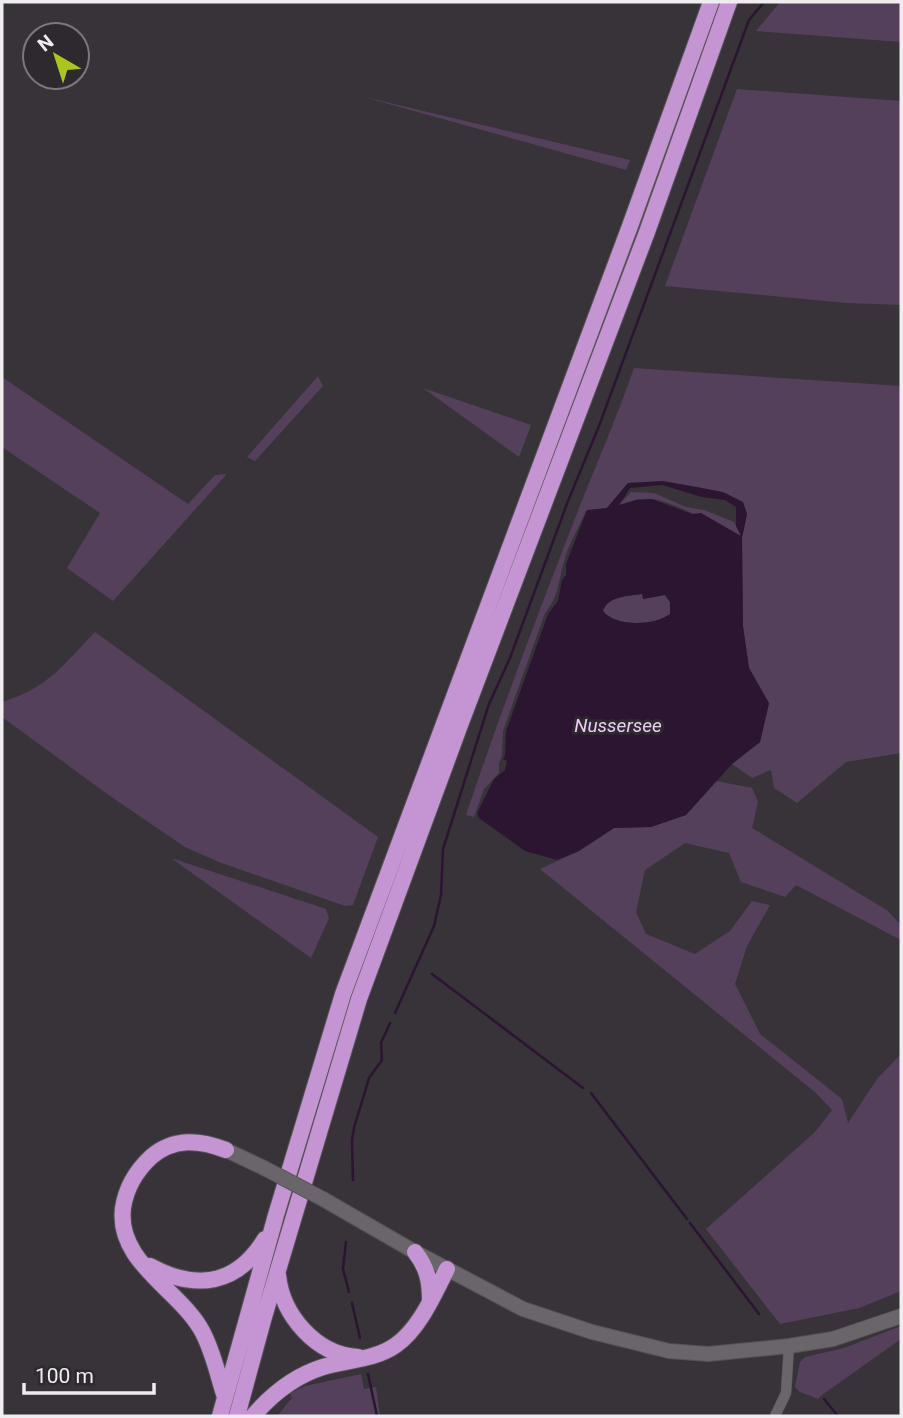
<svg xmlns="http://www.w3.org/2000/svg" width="903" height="1418" viewBox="0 0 903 1418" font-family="Roboto,sans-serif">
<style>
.green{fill:#55405b}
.water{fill:#2b1531;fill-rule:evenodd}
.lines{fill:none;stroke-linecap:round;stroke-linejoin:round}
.stream{stroke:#2b1531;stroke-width:2.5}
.minor-casing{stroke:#555256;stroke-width:11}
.secondary-casing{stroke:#555256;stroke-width:16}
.trunk-casing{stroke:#555256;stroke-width:18}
.minor{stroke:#69656b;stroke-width:10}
.secondary{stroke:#69656b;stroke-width:14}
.trunk{stroke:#c494d3;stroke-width:16}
.secondary-bridge-casing{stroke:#555256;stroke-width:16;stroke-linecap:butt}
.secondary-bridge{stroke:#69656b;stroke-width:14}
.labels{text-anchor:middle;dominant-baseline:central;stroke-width:6;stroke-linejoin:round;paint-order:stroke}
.water-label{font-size:19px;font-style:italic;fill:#eeccf9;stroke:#2d292e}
</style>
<rect width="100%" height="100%" fill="#373339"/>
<path class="green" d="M780,2H901V42L756,31Z
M737,89L901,101V305L846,303L665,286Z
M360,96L630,160L626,170Z
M634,368L901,386V753L846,762L797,803L774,788L771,770L752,778L732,764L760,742L769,704L749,668L743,626L742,538C721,528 672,500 650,499C639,498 629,502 618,506L631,492L654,493L686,507L704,510L734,522L742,537L747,514L743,502C707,484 667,481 628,483L607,508L586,511C579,527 568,545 564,562C558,582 559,596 545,613L503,731L502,755L499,764V773L484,789L474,817L466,815C501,710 541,606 581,503C599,458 618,414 634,368Z
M318,376L323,386L255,461L247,457Z
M2,377L188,504L215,475L227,474L113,601L67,568L100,513L2,447Z
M423,388L531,425L519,457Z
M643,594V599L665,595L670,602V614C654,626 615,627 603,611C608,596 628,596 643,594Z
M95,632L378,837L353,905L345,906L219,862L185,847L110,796L2,717V702C48,688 63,665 95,632Z
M716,781L752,788L758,802L752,828L888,911L901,925V940L796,885L785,897L741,882L729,853L685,843L645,870L636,912L646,934L695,954L730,931L752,901L770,905L747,946L735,984L760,1034L842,1099L848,1123L877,1079L901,1054V1291L859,1308L780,1324L706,1229L815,1132L832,1110L816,1093L540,869L579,851L614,828L651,827L686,815Z
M171,858L326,909L329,918L311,958Z
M901,1326V1339L822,1395L818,1399L800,1392L795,1387L800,1362L805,1357L844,1348Z
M361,1374L364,1389L376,1387L380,1416H277L292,1398L290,1393L305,1386Z"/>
<path class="water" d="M663,481L723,492L743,502L747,514L742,538L743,626L749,668L769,703L760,742L732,764L686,815L651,827L614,828L579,851L557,860L525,851L479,818L477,813L494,779L505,770L507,761L503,759L505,755L506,731L548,614L558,601L562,580L566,575V564L587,510L607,508L628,483ZM662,485L702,497L725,500L736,507V526L741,536L701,513L692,514L652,499L636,500L619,505L630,488ZM642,594L643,599L665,595L670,602V614C654,626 615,627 603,611C608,596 628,596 642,594Z"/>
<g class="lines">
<path class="stream" d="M432,974L583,1088
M395,1013L434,926L441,895L443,849L489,704L510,658L568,501L599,426L749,20L764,2
M591,1093L687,1219
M353,1180L352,1140L354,1128L369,1078L382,1060L381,1043L390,1023
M690,1223L759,1314
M346,1242L343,1269L349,1292
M352,1303L360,1338
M368,1374L377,1416
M824,1399L838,1416"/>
<defs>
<path id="minor" d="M775,1416L786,1393L789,1346"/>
<path id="secondary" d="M226,1150L264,1168
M323,1199L415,1252L523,1309L592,1332L669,1351L708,1354L789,1346L833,1339L901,1316"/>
<path id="trunk" d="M415,1252C427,1267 430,1281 430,1300
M150,1266C196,1291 237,1285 265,1239
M278,1275C282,1315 316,1355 358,1357
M225,1397C218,1376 213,1351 202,1331C180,1290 116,1262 123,1208C126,1188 136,1171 151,1157C174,1137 200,1140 226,1150
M220,1416L276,1215L343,994L630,226L711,2
M237,1416L264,1317L359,999L460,725L647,232L729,2
M253,1416C272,1394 294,1376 323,1367C347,1360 375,1360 396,1345C420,1328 434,1294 447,1269"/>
</defs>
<use href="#minor" class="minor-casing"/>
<use href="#secondary" class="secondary-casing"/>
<use href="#trunk" class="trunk-casing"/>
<use href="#minor" class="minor"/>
<use href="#secondary" class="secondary"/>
<use href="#trunk" class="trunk"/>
<defs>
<path id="secondary-bridge" d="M264,1168L323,1199"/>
</defs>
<use href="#secondary-bridge" class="secondary-bridge-casing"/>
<use href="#secondary-bridge" class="secondary-bridge"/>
</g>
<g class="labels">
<g class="water-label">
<text x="618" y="725">Nussersee</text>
</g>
</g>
<rect width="903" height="1418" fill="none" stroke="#efedf0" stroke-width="7"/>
<g transform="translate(56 56) rotate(321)"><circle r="33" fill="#2d292e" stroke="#7b777c" stroke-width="2"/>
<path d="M0-5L12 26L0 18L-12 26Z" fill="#aac717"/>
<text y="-10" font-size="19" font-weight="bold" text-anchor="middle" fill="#efedf0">N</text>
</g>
<path d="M24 1383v10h130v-10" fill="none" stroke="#efedf0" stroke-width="3.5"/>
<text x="35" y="1383" font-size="21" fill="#efedf0" stroke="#2d292e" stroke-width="5" paint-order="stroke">100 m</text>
</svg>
